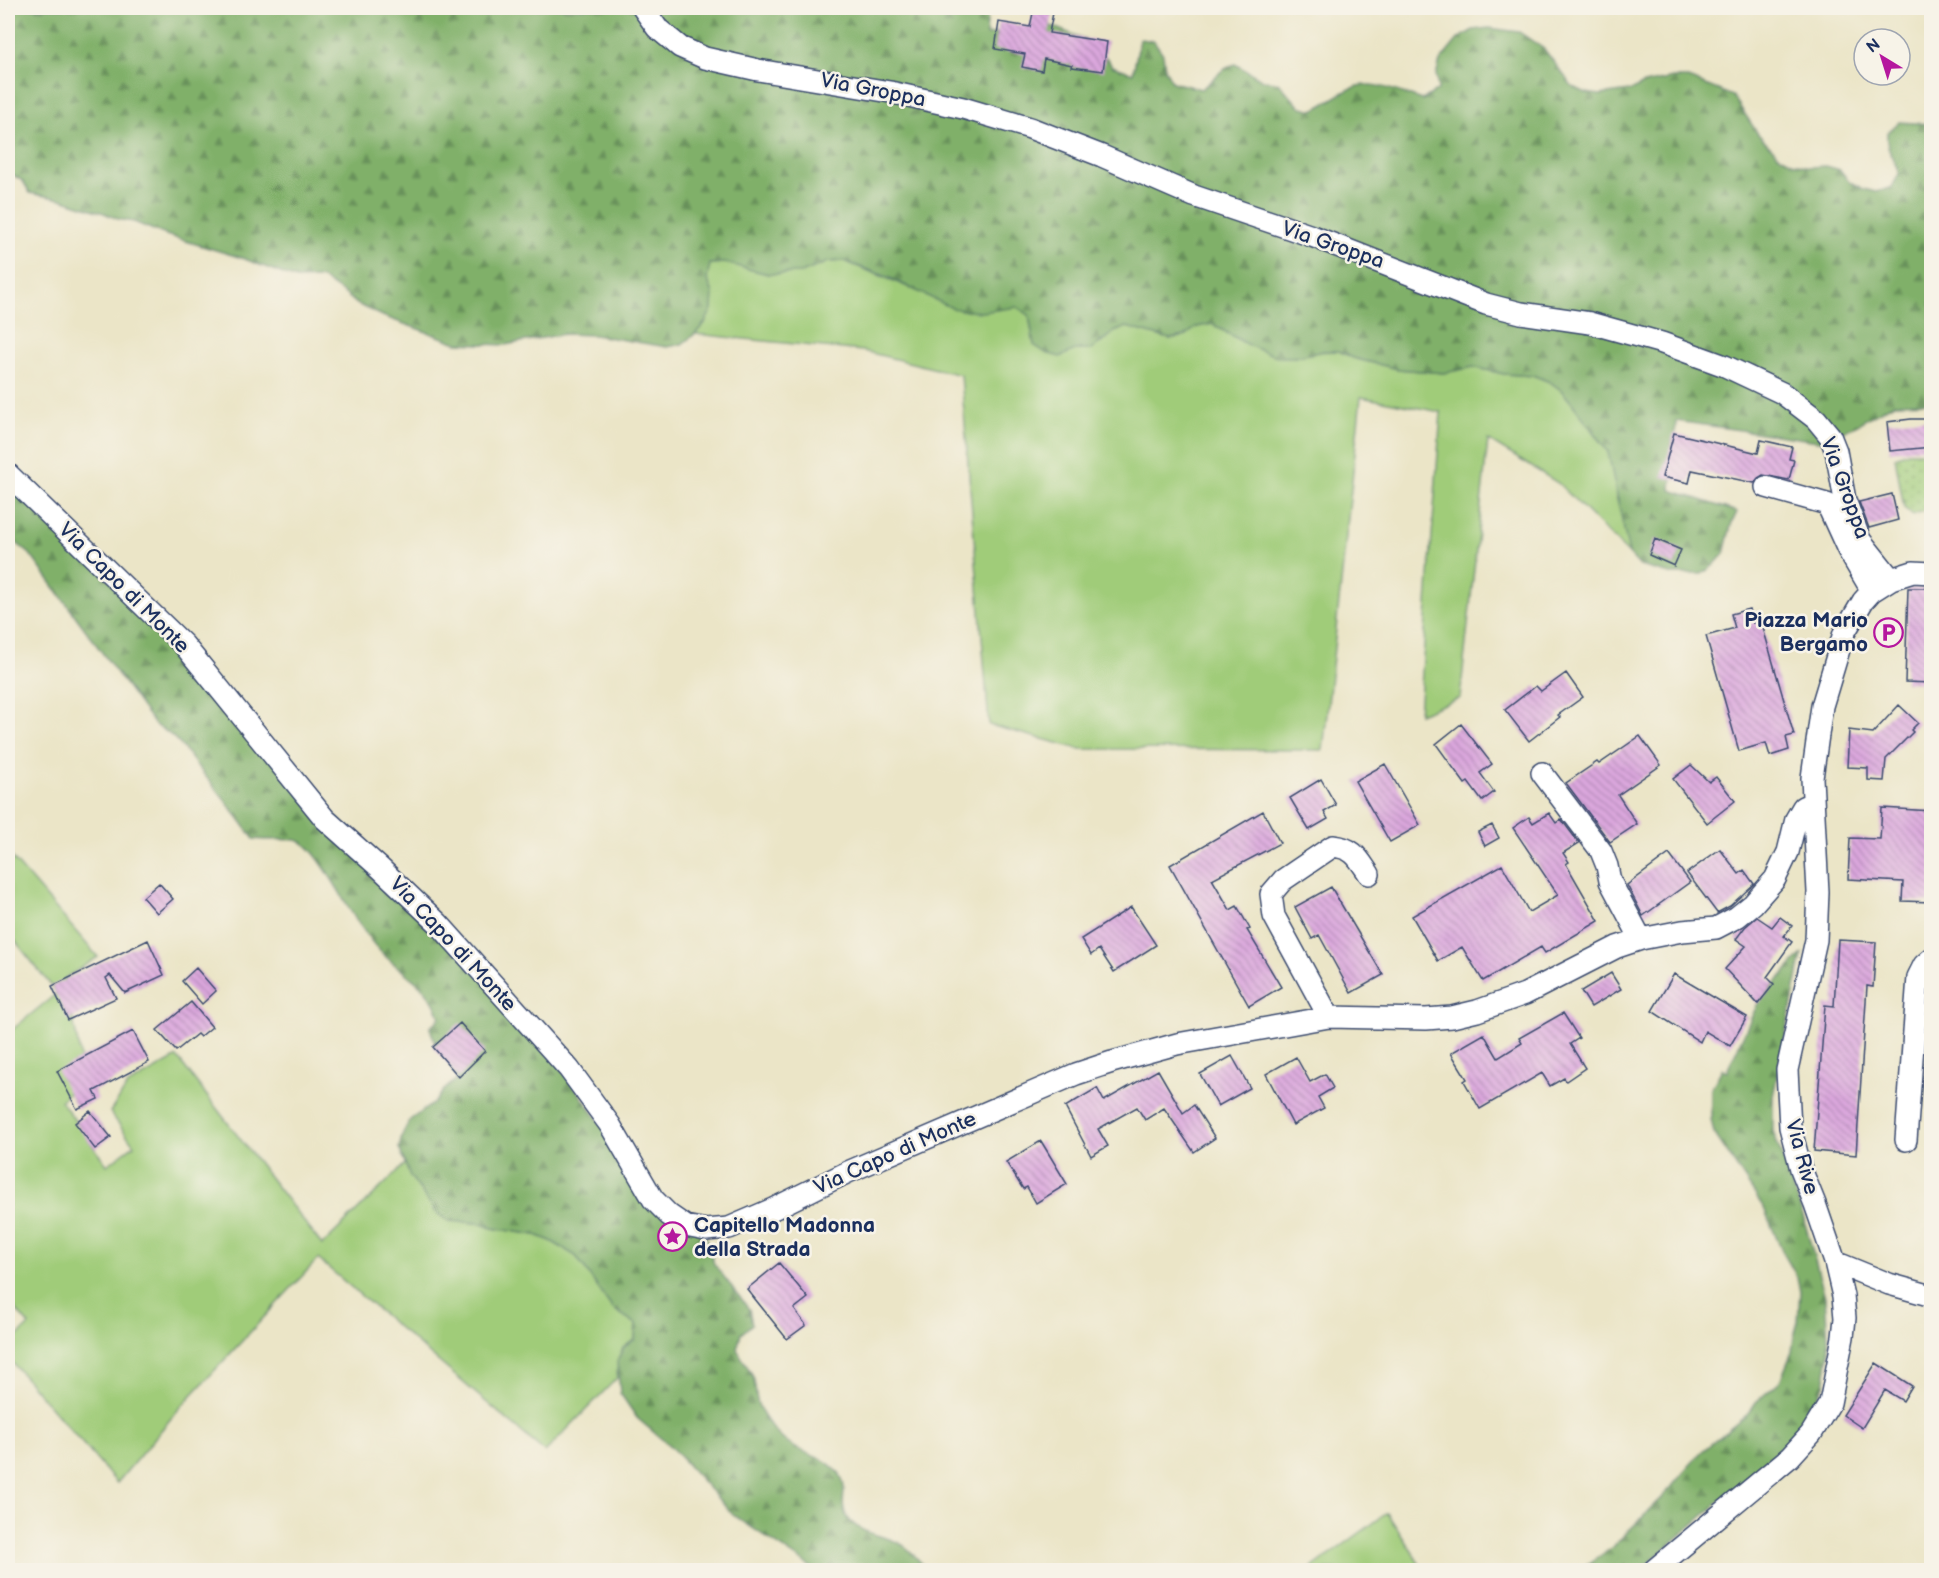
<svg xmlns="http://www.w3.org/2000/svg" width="1939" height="1578" viewBox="0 0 1939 1578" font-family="'Balsamiq Sans',sans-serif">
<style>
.green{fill:#a0cc79;stroke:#5e7e6c;stroke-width:1.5}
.forest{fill:url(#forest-firs);stroke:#4e7064;stroke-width:1.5}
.park{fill:url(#park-dots);stroke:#5e7e6c;stroke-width:1.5}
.building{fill:url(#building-back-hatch)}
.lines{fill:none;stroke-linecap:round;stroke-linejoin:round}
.minor-casing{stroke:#3a4a6e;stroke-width:24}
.minor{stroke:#fff;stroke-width:21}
.labels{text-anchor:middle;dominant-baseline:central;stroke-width:5;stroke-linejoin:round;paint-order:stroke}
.street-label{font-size:21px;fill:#1b2f5e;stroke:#f7f3e8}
.poi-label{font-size:21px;font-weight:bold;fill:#1b2f5e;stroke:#f7f3e8;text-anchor:end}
</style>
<defs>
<pattern id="forest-firs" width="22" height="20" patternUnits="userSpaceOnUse" patternTransform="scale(1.5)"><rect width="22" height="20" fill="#80b069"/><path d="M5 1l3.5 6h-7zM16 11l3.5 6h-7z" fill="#68905a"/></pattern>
<pattern id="park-dots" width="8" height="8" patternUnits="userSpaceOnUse" patternTransform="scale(1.5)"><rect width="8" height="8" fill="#a0cc79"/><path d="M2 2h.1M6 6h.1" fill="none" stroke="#82a666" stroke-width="1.8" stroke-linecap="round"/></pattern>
<pattern id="building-back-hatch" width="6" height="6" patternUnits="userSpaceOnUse" patternTransform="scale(1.5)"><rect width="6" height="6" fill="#dba7dd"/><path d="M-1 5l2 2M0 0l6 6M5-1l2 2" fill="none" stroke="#b188b6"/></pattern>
</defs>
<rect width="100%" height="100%" fill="#f7f3e8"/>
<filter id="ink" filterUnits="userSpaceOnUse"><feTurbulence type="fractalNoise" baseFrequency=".0167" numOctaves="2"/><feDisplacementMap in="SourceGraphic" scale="12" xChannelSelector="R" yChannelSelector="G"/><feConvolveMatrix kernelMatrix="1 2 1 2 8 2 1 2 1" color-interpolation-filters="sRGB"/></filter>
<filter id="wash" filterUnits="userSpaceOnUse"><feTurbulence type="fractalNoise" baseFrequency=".008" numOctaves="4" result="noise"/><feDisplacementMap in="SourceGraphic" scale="24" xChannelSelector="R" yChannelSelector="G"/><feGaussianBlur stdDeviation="1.35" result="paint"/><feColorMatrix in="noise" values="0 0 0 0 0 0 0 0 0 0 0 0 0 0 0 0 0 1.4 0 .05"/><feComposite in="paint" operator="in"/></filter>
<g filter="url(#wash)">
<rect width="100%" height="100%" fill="#ebe5c7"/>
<path class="green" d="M844,261L967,311L1017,307L1029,315L1034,345L1083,350L1103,342L1114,332L1127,327L1170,339L1185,336L1197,327L1212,324L1250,346L1295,357L1308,352L1339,351L1353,358L1398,369L1444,373L1473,367L1504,374L1535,376L1550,382L1561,390L1572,403L1608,452L1613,466L1616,497L1625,524L1629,554L1558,483L1488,440L1460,698L1419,714L1441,412L1361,397L1323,750L1080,749L989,725L961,375L863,351L695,334L705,323L713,293L707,279L709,264L725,263L768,274L801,273L828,262Z
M8,853L98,957L65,978L84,1075L61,1101L107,1165L134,1145L110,1112L128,1085L177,1057L322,1245L405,1164L410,1176L436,1212L448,1221L478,1223L492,1228L536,1235L551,1241L576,1256L612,1308L636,1324L635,1339C619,1351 617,1358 617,1378L545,1452L318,1259L178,1410L117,1483L8,1358V1346L29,1325L8,1300V1033L57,993L8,932Z
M1387,1513L1424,1570H1309Z"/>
<path class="forest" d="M8,8H988L986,35L1048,25L1096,43L1112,66L1133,73L1140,39L1154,41L1163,54L1165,69L1172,82L1201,89C1216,79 1218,70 1235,64L1263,80L1279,83L1299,106L1313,110C1326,104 1337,95 1350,89C1372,78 1400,93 1422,100L1438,90L1436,75L1440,61L1459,38L1473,30L1489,28L1519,32L1544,49L1572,86L1586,93L1600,95L1630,91L1644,84L1673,78H1688L1733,96L1758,134L1779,155L1794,163L1809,167L1826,166L1840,170L1850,182L1863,189L1877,192L1892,187L1899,174C1894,156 1886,153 1887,133L1899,122L1931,124V402L1894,403L1826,442L1676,421L1671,490L1737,512L1731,525L1724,554L1714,565L1702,574H1670L1640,566L1629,554L1608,452L1572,403L1561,390L1550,382L1535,376L1504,374L1473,367L1444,373L1398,369L1353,358L1339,351H1324L1295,357H1278L1250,346L1212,324L1197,327L1185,336L1170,339L1127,327L1114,332L1091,350H1075L1060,357L1046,353L1034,345L1029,315L1017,307L982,312L967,311L952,308L890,278L844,261L828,262L801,273L768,274L725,263L710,264L707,279L713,293L712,309L705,323L695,334L682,344L667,347L594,335L564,334L505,345L457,343L385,317L357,304L345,294L321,278L296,279L242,258L166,235L134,222L118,219L104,213L61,199L30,193L23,181L8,172Z
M8,478L152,616L542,1041L646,1187L706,1237L714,1264L749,1309L752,1324L741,1334L737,1349C742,1359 749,1368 753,1377C756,1386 755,1395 758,1404C762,1416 775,1433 785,1441C800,1454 822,1455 836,1470C852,1486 837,1501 847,1517C860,1535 881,1534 899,1543C912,1549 918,1562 929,1570H815L733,1515L671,1447L637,1418L620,1393L617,1362L623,1348L635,1339L636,1324L612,1308L576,1256L551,1241L536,1235L492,1228L478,1223L448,1221L436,1212L410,1176L399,1148L403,1133L410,1120L435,1102L444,1090L458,1078L435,1043L430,1028L440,1017C428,982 404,976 380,951C370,941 363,929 355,918C344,901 316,846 299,841C292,838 265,841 254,839C236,814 218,791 198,767C184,750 176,735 155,725L30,554L8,536Z
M1802,954L1773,1096V1131L1803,1216L1825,1297L1829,1354L1824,1385L1809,1414L1793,1436L1767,1461L1640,1570H1580L1611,1548L1662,1498L1701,1452L1748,1414L1756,1402L1780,1381L1792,1352L1794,1336L1798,1322L1800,1291L1797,1277L1782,1251L1764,1208L1714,1133L1711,1119V1089L1722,1069L1727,1071L1759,1001Z"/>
<path class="park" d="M1908,452H1931V505L1926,510L1913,515L1904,508L1895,457Z"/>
<g id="blocks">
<path class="building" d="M1034,8H1054L1049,33L1107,42L1103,71L1071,67L1072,65L1044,59L1042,71L1022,67L1025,54L995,49L999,22L1030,27Z
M1911,419H1932V447L1890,451L1887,422Z
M1674,433L1758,453L1761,440L1792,447L1789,459L1794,460L1789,480L1763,475L1758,478L1754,483L1692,470L1689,483L1662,477Z
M1892,494L1898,520L1869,528L1859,502Z
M1655,539L1681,550L1674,566L1649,555Z
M1908,588H1932V683L1905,682Z
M1749,609L1753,623L1761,621L1794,735L1786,737L1789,750L1770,756L1766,743L1739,751L1706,636L1735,628L1731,614Z
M1566,673L1583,697L1558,715L1560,717L1529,741L1505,710L1536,686L1541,691Z
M1899,705L1918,723L1911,730L1913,732L1886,759L1884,781L1868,780V768L1847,767L1849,730L1873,733Z
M1461,724L1492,764L1480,773L1494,792L1482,801L1468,782L1465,784L1436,744Z
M1640,736L1661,765L1618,795L1637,824L1610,842L1566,783L1597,762L1599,764Z
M1385,764L1420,825L1390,842L1355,781Z
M1691,765L1709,782L1716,777L1735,801L1707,823L1673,779Z
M1321,779L1336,805L1324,812L1328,819L1309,830L1290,798Z
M1882,808L1932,811V902L1902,901L1903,882L1848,879L1850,838L1880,839Z
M1263,811L1280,843L1212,879L1230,910L1237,906L1250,929L1247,930L1281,987L1249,1006L1170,865Z
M1549,813L1556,823L1561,819L1579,843L1563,853L1569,862L1566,864L1599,921L1545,953L1541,947L1483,981L1462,947L1438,961L1412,916L1502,865L1529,912L1558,895L1513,828L1529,817L1533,823Z
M1492,825L1499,838L1485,846L1478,832Z
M1720,849L1739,874L1744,870L1754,884L1730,906L1717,913L1687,873Z
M1669,854L1690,882L1643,916L1627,885Z
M159,883L173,899L157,913L143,897Z
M1331,887L1383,975L1351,993L1319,935L1312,939L1295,907Z
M1131,907L1156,945L1114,972L1099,949L1091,955L1081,939Z
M1757,917L1772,927L1780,917L1792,926L1784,936L1792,942L1767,977L1774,984L1758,1004L1725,969L1746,946L1736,939L1745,927Z
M148,940L164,975L125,993L110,975L106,978L116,998L68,1020L52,986Z
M1838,940L1876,942L1873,987L1867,986L1856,1155L1814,1151L1825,1005L1834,1006Z
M196,968L216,991L202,1004L182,981Z
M1611,973L1621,989L1591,1007L1581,991Z
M1674,974L1747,1017L1730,1046L1705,1031L1700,1042L1652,1011Z
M191,1002L212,1027L200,1037L197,1034L176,1051L157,1030Z
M1563,1013L1579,1038L1570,1044L1585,1068L1566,1081L1564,1078L1550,1086L1542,1073L1480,1109L1464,1081L1467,1079L1451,1053L1484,1034L1498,1058L1522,1043L1519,1038Z
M460,1023L485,1051L459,1077L433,1047Z
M133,1031L149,1062L94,1091L98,1099L77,1109L57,1071Z
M1232,1056L1250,1088L1218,1106L1200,1074Z
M1296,1057L1310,1082L1325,1074L1333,1088L1318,1097L1324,1108L1293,1125L1266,1074Z
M1158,1070L1183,1113L1194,1105L1215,1138L1194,1152L1164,1108L1145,1120L1137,1107L1098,1129L1108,1146L1091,1156L1065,1107L1097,1088L1104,1101Z
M90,1111L111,1137L95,1149L75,1123Z
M1041,1141L1067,1184L1036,1203L1027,1187L1023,1189L1006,1162Z
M779,1263L808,1298L794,1309L806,1325L787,1339L747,1289Z
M1876,1363L1912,1386L1903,1401L1885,1390L1862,1428L1843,1415Z"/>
</g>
</g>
<g filter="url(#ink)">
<use href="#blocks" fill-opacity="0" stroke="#3a4a6e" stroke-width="1.5"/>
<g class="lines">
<defs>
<path id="minor" d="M643,8L657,28L680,47L705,58L758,70L890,92L963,108L1030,128L1102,156L1194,196L1312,236L1486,304L1521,313L1590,323L1662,343L1725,366L1782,393L1816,419L1830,436L1836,451L1845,500L1860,540L1891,579L1913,572L1932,573
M8,474L184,645L325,819L380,868L438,923L569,1069L610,1125L653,1199L669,1215L685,1226L706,1230L729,1228L773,1209L848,1172L1076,1074L1112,1062L1177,1044L1329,1017L1426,1019L1452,1017L1477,1011L1525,994L1617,947L1641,939L1682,931L1716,928L1737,917L1753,904L1775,879L1788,852L1796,819L1803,807L1812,803
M1766,487L1827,504L1848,550L1872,591
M1542,773L1601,851L1607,866L1610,881L1641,939
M1329,1017L1274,916L1271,894L1283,880L1333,846C1354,848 1358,858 1369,874
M1906,1140L1918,977L1924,965L1932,958
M1835,1262L1889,1284L1932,1296
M1654,1570L1790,1457L1811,1434L1830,1403L1843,1337L1845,1318L1843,1296L1835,1262L1815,1204L1801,1169L1790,1127L1787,1070L1816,940L1818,892L1812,778L1822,706L1844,633L1863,601L1872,591L1891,579"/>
</defs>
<use href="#minor" class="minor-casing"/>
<use href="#minor" class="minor"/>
</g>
</g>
<defs>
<symbol id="parking-ring" viewBox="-11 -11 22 22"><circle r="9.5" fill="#f7f3e8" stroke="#b5179e" stroke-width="1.5"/><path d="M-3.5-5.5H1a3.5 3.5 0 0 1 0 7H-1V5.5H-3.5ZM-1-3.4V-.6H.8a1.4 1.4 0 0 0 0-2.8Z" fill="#b5179e"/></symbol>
<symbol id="sight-ring" viewBox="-11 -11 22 22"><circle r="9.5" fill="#f7f3e8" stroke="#b5179e" stroke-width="1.5"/><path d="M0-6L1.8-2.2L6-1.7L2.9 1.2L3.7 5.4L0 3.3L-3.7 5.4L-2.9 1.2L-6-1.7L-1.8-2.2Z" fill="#b5179e"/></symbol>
</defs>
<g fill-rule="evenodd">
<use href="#parking-ring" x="1872" y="616" width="33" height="33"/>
<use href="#sight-ring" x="656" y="1220" width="33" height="33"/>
</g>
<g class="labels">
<g class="street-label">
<text transform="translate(873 90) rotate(11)">Via Groppa</text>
<text transform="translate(1333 245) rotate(19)">Via Groppa</text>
<text transform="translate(1845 488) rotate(70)">Via Groppa</text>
<text transform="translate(124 588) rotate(45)">Via Capo di Monte</text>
<text transform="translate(453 944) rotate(47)">Via Capo di Monte</text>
<text transform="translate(895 1153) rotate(-24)">Via Capo di Monte</text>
<text transform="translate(1802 1157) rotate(75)">Via Rive</text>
</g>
<g class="poi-label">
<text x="1868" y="620">Piazza Mario<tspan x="1868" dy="24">Bergamo</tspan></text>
<text x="694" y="1225" text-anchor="start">Capitello Madonna<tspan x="694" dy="24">della Strada</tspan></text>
</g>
</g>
<rect width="1939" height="1578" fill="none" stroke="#f7f3e8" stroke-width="30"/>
<g transform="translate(1882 57) rotate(322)"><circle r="28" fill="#f7f3e8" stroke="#9fa5b1" stroke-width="1.5"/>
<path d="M0-4.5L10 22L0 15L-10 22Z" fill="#b5179e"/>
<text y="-9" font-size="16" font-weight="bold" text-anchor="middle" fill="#1b2f5e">N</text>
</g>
</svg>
